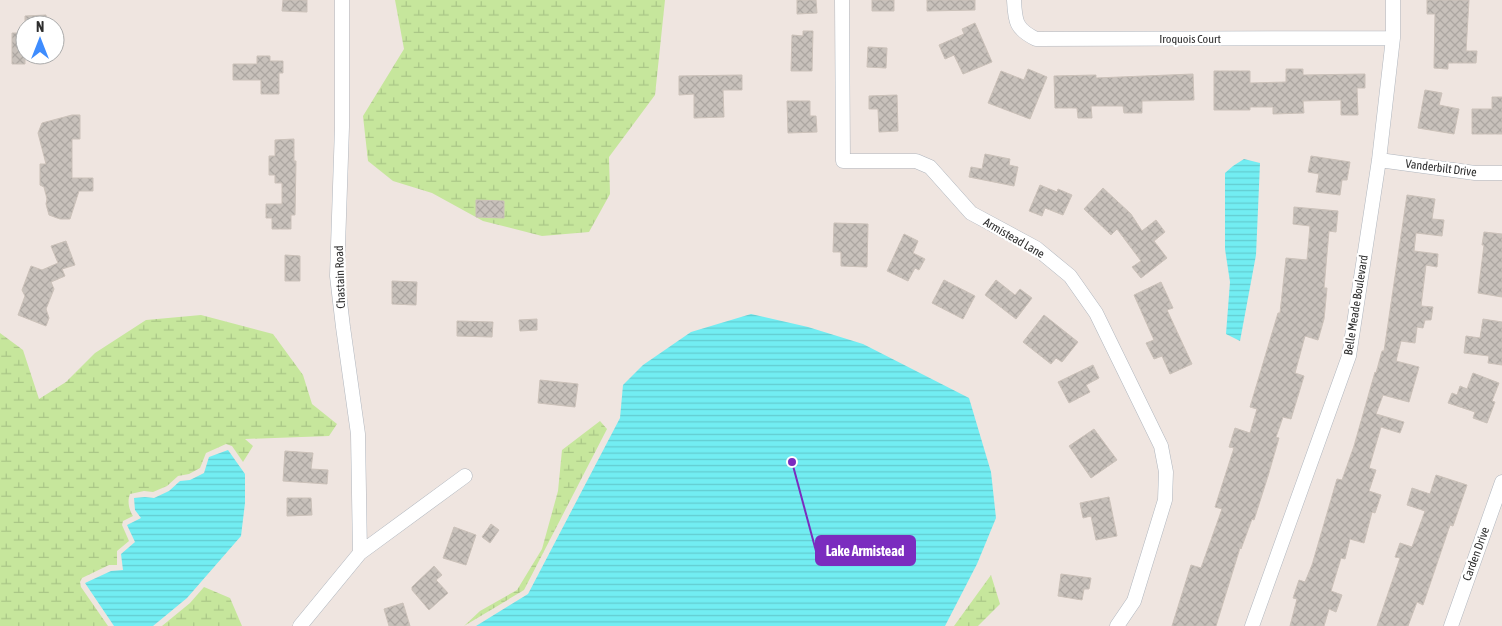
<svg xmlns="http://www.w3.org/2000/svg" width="1502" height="626" viewBox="0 0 1502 626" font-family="'Asap Condensed',sans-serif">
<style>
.wetland{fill:url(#wetland-marsh)}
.water{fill:url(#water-rules)}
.building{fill:url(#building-cross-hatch);stroke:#cbc1b9}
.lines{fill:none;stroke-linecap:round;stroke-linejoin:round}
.minor-casing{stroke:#b0b6be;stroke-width:15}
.minor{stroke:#fff;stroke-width:14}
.labels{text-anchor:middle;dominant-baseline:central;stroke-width:4.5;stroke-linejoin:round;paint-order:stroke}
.street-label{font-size:12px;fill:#2e2e2e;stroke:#fff}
.leader{fill:none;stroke:#7b2cbf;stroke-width:2}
.callout-dot{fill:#7b2cbf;stroke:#fff;stroke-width:2}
.callout{fill:#7b2cbf;stroke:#7b2cbf;stroke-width:2}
.callout-label{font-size:14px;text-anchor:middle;font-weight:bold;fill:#fff}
</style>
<defs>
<pattern id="wetland-marsh" width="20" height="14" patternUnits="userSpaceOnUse" patternTransform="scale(1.25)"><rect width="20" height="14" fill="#c6e69c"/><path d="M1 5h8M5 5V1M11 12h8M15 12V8" fill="none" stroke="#aac687"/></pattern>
<pattern id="water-rules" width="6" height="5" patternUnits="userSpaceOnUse" patternTransform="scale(1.25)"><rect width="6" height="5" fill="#72edf2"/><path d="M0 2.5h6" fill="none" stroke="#63ccd0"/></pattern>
<pattern id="building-cross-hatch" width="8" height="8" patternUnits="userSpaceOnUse" patternTransform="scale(1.25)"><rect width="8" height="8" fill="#c8c1bb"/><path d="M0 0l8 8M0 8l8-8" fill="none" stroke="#aca6a1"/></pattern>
</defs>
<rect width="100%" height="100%" fill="#efe5e0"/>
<path class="wetland" d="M395,0H665L655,95L609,157L610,194L589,232L542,236L483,221L432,193L393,181L368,161L363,116L404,49Z
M201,315L273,334L303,375L312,404L337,424L329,436L245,439L253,446L243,462L232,446L226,444L206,453L200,468L189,474L178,476L167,486L153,492L144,491L130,494C127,501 129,510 133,516L123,521L122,525L129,541L117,551V565H109L82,578L80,582L81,587L108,626H0V333L23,350L39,399L66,382L95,353L146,320Z
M600,421L607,429L524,590L464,626L480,611L517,590L542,549L558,491L562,450Z
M991,575L1000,604L978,626H954Z
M204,587L230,598L242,626H162L190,603Z"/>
<path class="water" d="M1244,159L1260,163L1256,255L1240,341L1226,334L1230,282L1225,249V173L1233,166Z
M751,314L808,327L863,344L969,398L991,472L996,518L977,564L945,626H476L528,594L620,418L623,385L643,365L691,332Z
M228,450L245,474V503L241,536L187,598L153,626H114L85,583L111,571L123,570L121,554L135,542L127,525L141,518L135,510L134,498L145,497L154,498L169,491L180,481L190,480L204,473L209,457Z"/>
<path class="building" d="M283,0H307V12L282,11Z
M797,0H816L817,13L797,14Z
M872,0H894V11H872Z
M927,0H975V10L927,11Z
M1427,0H1469L1466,51H1477L1476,63H1448V69L1434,68L1435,14H1427Z
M46,15L47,25H25V16Z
M975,23L992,62L963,74L954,55L945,59L939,45L964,34L962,29Z
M803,31H813L812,71H791L792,35L803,36Z
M12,33H25V64H12Z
M868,47L887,48L886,68L867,67Z
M257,56H270V61H283V73H279V94H261V80H233V64H257Z
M1028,69L1047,77L1030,119L988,103L1001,71L1024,80Z
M1286,69H1303V75L1365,74V88H1357L1358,115H1341V100L1303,101L1304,113L1273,114V107H1250V110H1214V71H1250V83L1286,82Z
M1193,74L1194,100L1142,101V113H1124L1123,106H1091L1092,118H1078L1077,108H1055L1054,76L1096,75V78Z
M742,75V90H723L724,117L694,118V94L679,95V76Z
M1425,90L1442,93L1439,105L1459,109L1454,134L1418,128Z
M897,95L898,131L879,132L878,109H869V96Z
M1492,97H1502V134H1472V109H1492Z
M787,101H810V116H816L817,132L788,133Z
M72,115H80V139H72V178H93V191H79L70,219H60L49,215L46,204L47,199L44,187L40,185V164H46L38,133L42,123Z
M294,139V161H296L295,215H291V229H272V218H266V204H282V183H275V175H269V156H275V140Z
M985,154L1010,159L1009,165L1018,167L1014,186L969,177L971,167L982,169Z
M1311,156L1350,162L1347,180H1342L1340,195L1316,192L1319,174L1308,172Z
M1040,185L1057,192L1058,189L1072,195L1063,215L1045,208L1042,216L1029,211Z
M1103,188L1131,214L1142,231L1156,220L1165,232L1154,241L1167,258L1141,278L1132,267L1141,261L1117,229L1111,235L1084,209Z
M1407,195L1435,199L1432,219L1444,220L1442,236L1416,233L1414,251L1438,254L1437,267L1426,265L1421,306L1433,307L1431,320H1425L1423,328L1417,327L1415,343L1401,341L1396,361L1419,367L1409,402L1383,395L1376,414L1404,422L1400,433L1381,427L1369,468L1376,470L1369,491L1381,495L1375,513L1372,512L1364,543L1350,539L1345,559L1341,558L1331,591L1342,595L1336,612L1329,609L1324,626H1290L1297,599L1293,598L1299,580L1305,582L1312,565L1337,479L1342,480L1354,446L1375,372L1376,373L1382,351H1384Z
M476,200L504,201V218L476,217Z
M1294,207L1338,211L1336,232L1329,231L1324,288H1327L1324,319L1318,340L1305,336L1295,373L1304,376L1291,419L1283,417L1276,437L1279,438L1268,476L1254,520L1252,519L1241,549L1240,548L1216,626H1172L1191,565L1201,568L1222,509L1215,507L1234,448L1229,447L1235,428L1250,433L1257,409L1250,407L1278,313H1280L1286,258L1307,260L1310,226L1293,224Z
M834,223L868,224L867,267L841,266V252H833Z
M1484,232L1502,234V297L1478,293L1484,245H1482Z
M904,234L918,241L913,253L925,259L919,270L915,268L908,281L887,271Z
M66,241L75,265L62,269L65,276L51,282L54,289L46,309L49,318L46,326L18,315L25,296L22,290L31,266L42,270L58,263L51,246Z
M285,255L300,256V281H285Z
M944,280L975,296L963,319L932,303Z
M996,280L1015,295L1020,289L1032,298L1016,319L985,295Z
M392,281L417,282L416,305L392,304Z
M1161,282L1173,308L1167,310L1192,364L1170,374L1162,356L1154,359L1146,343L1154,340L1134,295Z
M1044,315L1078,342L1062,362L1056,358L1051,364L1023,342Z
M537,319V330L520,331L519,320Z
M1483,319L1502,322V365L1488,363L1489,356L1464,353L1466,336L1480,338Z
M457,321L493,322L492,337L457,336Z
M1093,365L1099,378L1086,385L1090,392L1069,403L1058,382Z
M1473,373L1499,383L1492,401L1495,402L1487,423L1473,418L1475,412L1448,403L1452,393L1457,395L1460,386L1467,389Z
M540,380L578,384L575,407L538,403Z
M1094,429L1117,460L1091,478L1069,446Z
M285,451L313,453L311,469L328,470L327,484L283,481Z
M1436,475L1467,485L1453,526L1450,525L1423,605L1417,602L1408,626H1377L1400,558L1395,557L1400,543L1412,547L1425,511L1407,505L1412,488L1430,494Z
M1109,497L1117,536L1096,540L1091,516L1083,518L1080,503Z
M287,498H311L312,515L287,516Z
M491,524L499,530L490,543L482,537Z
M454,527L476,535L466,565L443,558Z
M434,566L442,575L436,580L448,593L429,610L412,590V587Z
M1061,574L1091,578L1089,589H1084L1082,600L1058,596Z
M403,603L410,626H389L384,609Z"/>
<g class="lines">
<defs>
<path id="minor" d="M842,0L843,161H916L930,167L971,213L1036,248L1070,276L1096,313L1161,446L1166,472L1165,500L1134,601L1117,626
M1014,0C1015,22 1016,29 1036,39L1393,38
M1379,160L1475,173H1502
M360,553L465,476
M300,626L360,553L358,434L343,327L337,276L342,127V0
M1252,626L1349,356L1379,160L1393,38V0
M1451,626L1502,482"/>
</defs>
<use href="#minor" class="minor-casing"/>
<use href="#minor" class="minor"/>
</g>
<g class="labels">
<g class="street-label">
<text x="1190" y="39">Iroquois Court</text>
<text transform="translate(1441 168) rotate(7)">Vanderbilt Drive</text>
<text transform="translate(1014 238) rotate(30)">Armistead Lane</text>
<text transform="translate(340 277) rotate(-92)">Chastain Road</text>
<text transform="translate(1356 305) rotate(-81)">Belle Meade Boulevard</text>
<text transform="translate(1476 554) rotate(-70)">Carden Drive</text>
</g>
</g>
<path class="leader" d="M792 462L816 551"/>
<circle class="callout-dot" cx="792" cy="462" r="5"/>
<rect class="callout" x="816" y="536" width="99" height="29" rx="5"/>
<g class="callout-label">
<text x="865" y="556">Lake Armistead</text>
</g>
<g transform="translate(40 40)"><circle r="24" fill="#ffffff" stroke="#ababab"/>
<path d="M0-4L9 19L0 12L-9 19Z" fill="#3e8cfe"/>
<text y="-8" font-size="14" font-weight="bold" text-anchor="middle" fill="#2e2e2e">N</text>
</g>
</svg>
